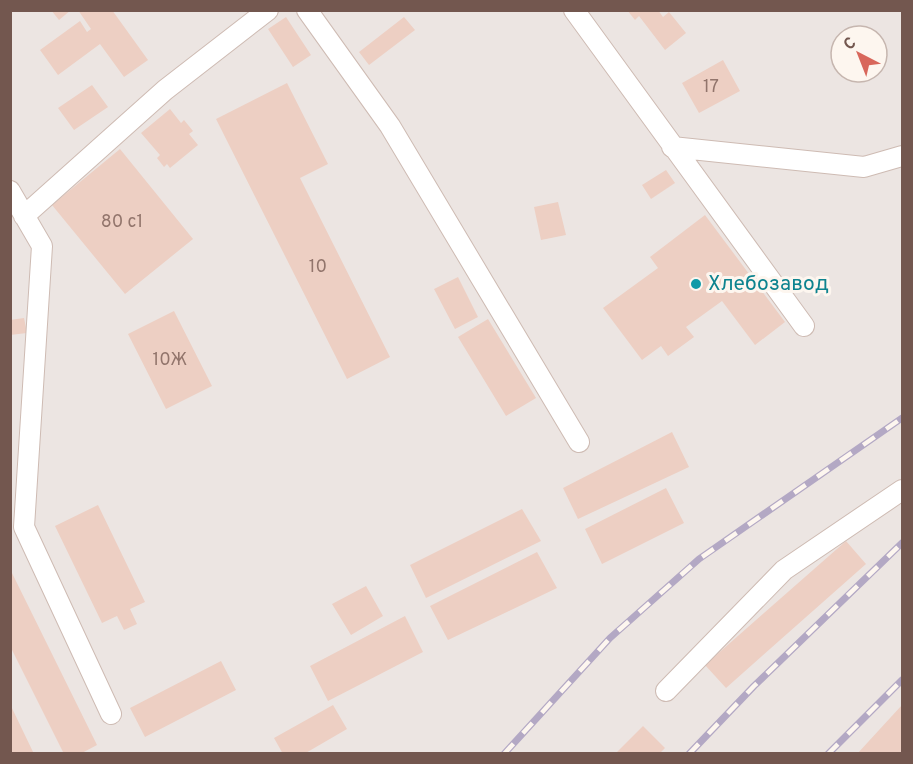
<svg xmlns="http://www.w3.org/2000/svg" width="913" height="764" viewBox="0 0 913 764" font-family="Overpass,sans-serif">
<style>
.industrial{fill:#ece5e2;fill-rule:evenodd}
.building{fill:#edcfc3}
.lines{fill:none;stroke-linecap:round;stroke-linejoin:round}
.minor-casing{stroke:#cebbb3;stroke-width:22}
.minor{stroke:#fff;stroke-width:20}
.rail-casing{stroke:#b3a8c4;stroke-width:7}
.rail{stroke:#fdf6ef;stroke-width:4.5;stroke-dasharray:14;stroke-linecap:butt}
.culture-dot{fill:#0f9aa8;stroke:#fdf6ef;stroke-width:2}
.labels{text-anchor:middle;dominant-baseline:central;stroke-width:6;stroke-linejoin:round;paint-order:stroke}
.number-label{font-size:18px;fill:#92756c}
.culture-label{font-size:21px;fill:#0d838f;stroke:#fdf6ef;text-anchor:start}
</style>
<rect width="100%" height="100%" fill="#faf2e9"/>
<path class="industrial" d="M11,11H902V753H11ZM841,36H877V72H841Z"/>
<path class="building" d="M51,10H71L59,20Z
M78,10H112L148,60L124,77L100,44L58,75L40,50L80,21L87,32L91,29Z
M627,10H658L663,17L669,12L686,33L665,50L639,16L635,20Z
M286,17L311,55L293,67L268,29Z
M404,17L415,30L369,65L359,52Z
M723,60L740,91L699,113L682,83Z
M287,83L328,164L300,178L390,357L347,379L216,119Z
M92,85L108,107L74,130L58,108Z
M170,109L181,123L184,120L193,131L189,134L198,145L170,168L167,164L164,167L157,158L160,155L141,133Z
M120,149L193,239L125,294L52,205Z
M666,170L675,183L651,199L642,185Z
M558,202L566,235L541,240L534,207Z
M705,215L785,322L755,345L722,301L686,327L694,337L668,356L661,346L642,360L603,308L658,268L650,257Z
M458,277L478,317L455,329L434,289Z
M174,311L212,386L166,409L128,334Z
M24,318L27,333L10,335V320Z
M488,319L536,398L506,416L458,337Z
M672,432L689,467L578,519L563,488Z
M666,488L684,523L602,564L585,529Z
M98,505L145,602L130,609L137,624L124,630L117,616L102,623L55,526Z
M522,509L541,541L426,598L410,565Z
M846,541L866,564L726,688L705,665Z
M537,552L557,588L448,640L430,606Z
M10,569L97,745L80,754H64L10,646Z
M366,586L383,616L351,635L332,604Z
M405,616L423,652L328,701L310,666Z
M221,661L236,690L145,737L130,708Z
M10,704L34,754H10Z
M333,705L347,729L304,754H283L274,738Z
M902,705V754H857Z
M643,726L665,748L659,754H615Z"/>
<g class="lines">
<defs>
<path id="minor" d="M307,10L390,126L579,442
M574,10L804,326
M672,147L864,167L902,156
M10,191L42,246L24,527L111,714
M24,216L165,90L268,10
M666,691L784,570L902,490"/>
</defs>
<use href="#minor" class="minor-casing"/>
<use href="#minor" class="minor"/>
<defs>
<path id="rail" d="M504,754L610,638L699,559L902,418
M689,754L754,686L902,543
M828,754L902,680"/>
</defs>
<use href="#rail" class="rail-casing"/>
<use href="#rail" class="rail"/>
</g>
<circle class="culture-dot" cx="696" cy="284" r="6"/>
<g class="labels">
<g class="number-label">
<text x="711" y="87">17</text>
<text x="122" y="222">80 с1</text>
<text x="318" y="267">10</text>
<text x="170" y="360">10Ж</text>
</g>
<g class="culture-label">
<text x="708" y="284">Хлебозавод</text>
</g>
</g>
<rect width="913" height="764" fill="none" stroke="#73574f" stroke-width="24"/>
<g transform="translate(859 54) rotate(318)"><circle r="28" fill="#fdf6ef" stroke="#c6b6af" stroke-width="1.5"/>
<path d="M0-4.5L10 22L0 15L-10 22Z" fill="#d8675b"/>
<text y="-9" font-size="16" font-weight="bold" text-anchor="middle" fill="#73574f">С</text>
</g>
</svg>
